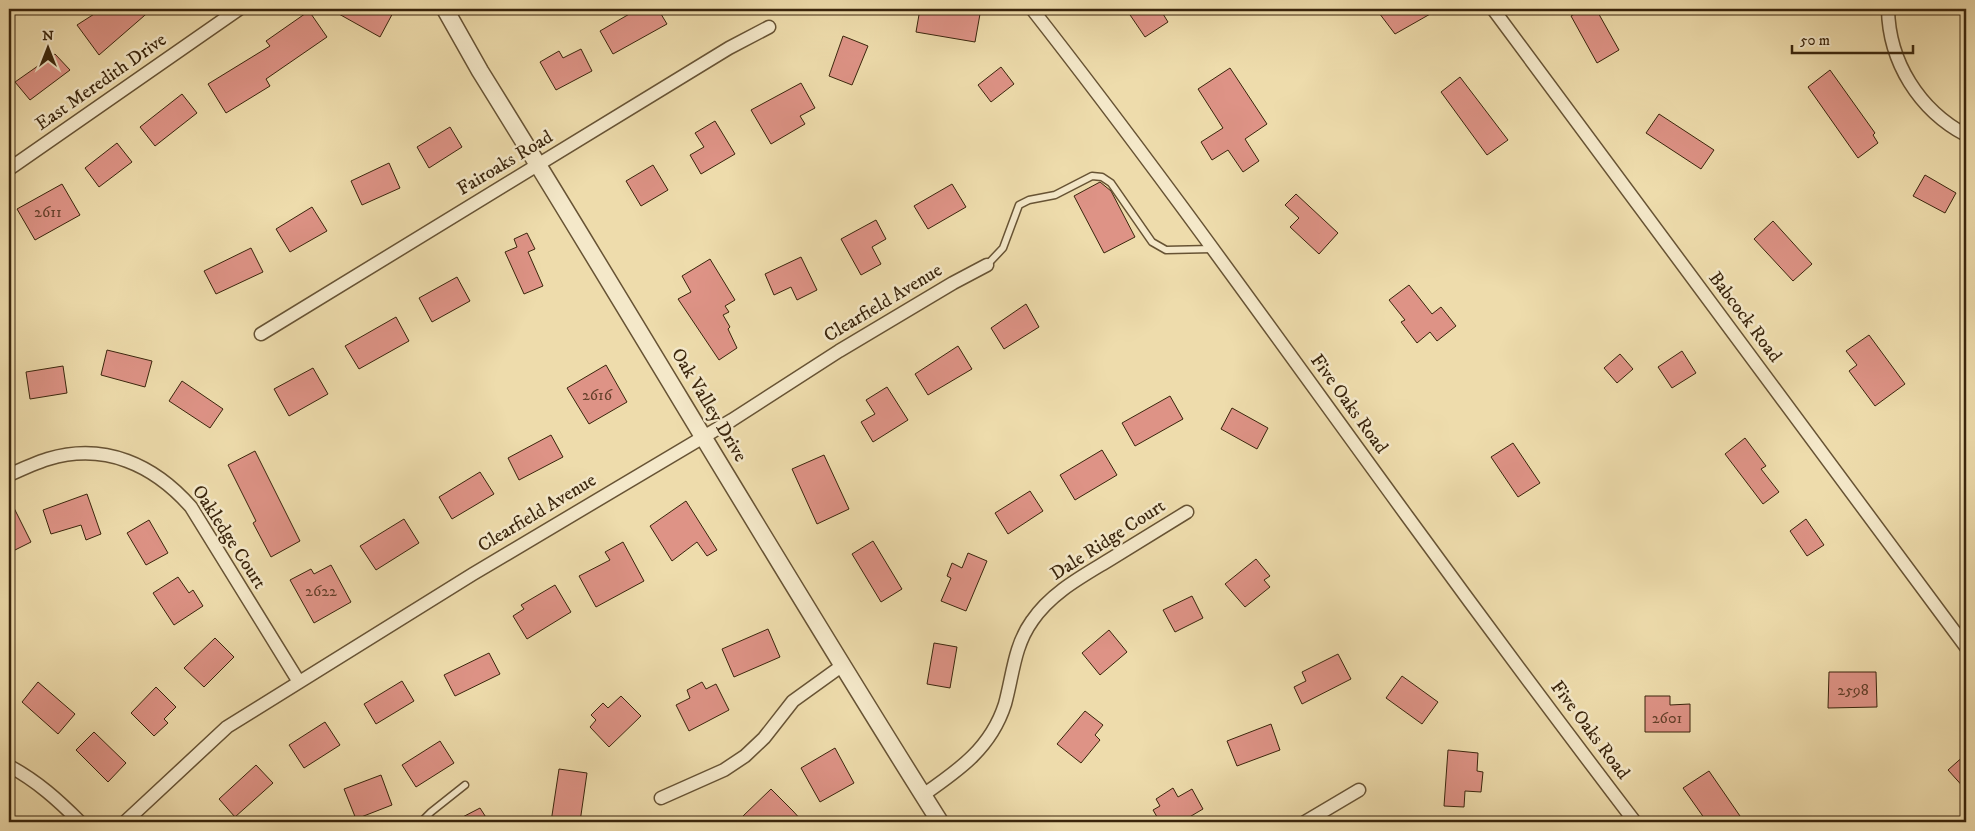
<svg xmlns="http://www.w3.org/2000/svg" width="1975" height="831" viewBox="0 0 1975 831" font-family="'IM FELL DW Pica',serif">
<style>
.building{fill:#de9386;stroke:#3a250c}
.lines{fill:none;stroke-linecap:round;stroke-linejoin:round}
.service-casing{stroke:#675334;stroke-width:9}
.minor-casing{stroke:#675334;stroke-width:15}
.tertiary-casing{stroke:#675334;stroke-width:19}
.service{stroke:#f4e8c9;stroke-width:6}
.minor{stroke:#f4e8c9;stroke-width:12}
.tertiary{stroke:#f4e8c9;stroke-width:16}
.labels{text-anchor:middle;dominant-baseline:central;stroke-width:5;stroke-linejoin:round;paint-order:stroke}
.number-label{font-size:16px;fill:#63402a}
.street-label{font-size:19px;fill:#3a250c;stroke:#f4e8c9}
</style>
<rect width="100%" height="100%" fill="#eedcac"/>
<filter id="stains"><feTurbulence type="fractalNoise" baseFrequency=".004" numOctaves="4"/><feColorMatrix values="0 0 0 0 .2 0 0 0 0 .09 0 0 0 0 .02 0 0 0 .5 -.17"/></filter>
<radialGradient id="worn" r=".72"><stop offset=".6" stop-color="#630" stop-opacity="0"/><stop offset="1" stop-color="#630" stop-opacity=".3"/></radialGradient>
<path class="building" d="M102,9H152L99,55L77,25Z
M330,9H395L380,37Z
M638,9H658L667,24L613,54L600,31Z
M920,9H953L980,14L975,42L916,32Z
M1126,9H1160L1168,22L1145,37Z
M1376,9H1439L1395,34Z
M1583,9H1596L1619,50L1597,63L1571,16Z
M309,11L327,37L266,79L270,86L226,113L208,84L270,46L266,41Z
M843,36L868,46L852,85L829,76Z
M581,49L592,71L556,90L540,62L559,51L563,58Z
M55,54L70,70L30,100L15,82Z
M1001,67L1014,84L991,102L978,85Z
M1230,68L1267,124L1245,139L1259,161L1243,172L1228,150L1212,160L1201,142L1223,128L1198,89Z
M1830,70L1875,133L1873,135L1878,143L1858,158L1808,87Z
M1460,77L1508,140L1487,155L1441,92Z
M801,83L815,108L800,116L805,124L771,144L751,110Z
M182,94L197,113L155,146L140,127Z
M1659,114L1714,150L1701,169L1646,133Z
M715,121L735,154L701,174L690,155L704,147L695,133Z
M450,127L462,147L429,168L417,147Z
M117,143L132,162L99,187L85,168Z
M389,163L400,188L362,205L351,181Z
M653,165L668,190L641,206L626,181Z
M1925,175L1956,193L1945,213L1913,196Z
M1100,182L1111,191L1135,237L1104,253L1074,196Z
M62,184L80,215L35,240L17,209Z
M952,184L966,207L928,229L914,206Z
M1296,194L1338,233L1319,254L1290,227L1299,218L1285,205Z
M312,207L327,231L290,252L276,229Z
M876,220L886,239L872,247L881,264L861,275L841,239Z
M1773,221L1812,264L1793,281L1754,239Z
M527,233L535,249L528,252L543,286L524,294L505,252L517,247L514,239Z
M251,248L263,272L216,294L204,271Z
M801,257L817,290L797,300L791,287L774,295L765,274Z
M710,259L735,300L725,306L729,312L723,315L730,327L728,329L737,348L719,360L678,299L691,292L682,276Z
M457,277L470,301L432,322L419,298Z
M1409,285L1432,314L1441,307L1456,326L1437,341L1430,332L1417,343L1401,322L1405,320L1389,300Z
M1026,304L1039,327L1004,349L991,328Z
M396,317L409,341L359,369L345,346Z
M1869,335L1905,384L1875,406L1849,371L1857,365L1846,351Z
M958,346L972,369L928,395L915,374Z
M107,350L152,361L145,387L101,375Z
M1682,351L1696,373L1672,388L1658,367Z
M1620,354L1633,369L1617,383L1604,368Z
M606,365L627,402L589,424L567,388Z
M63,366L67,393L30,399L26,372Z
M313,368L328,394L289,416L274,389Z
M182,381L223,409L210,428L169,401Z
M887,387L908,420L873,442L861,422L875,414L866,400Z
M1170,396L1183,419L1135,446L1122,423Z
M1232,408L1268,428L1257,449L1221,429Z
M551,435L563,457L519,480L508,458Z
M1745,438L1766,466L1761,469L1779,492L1763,504L1725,454Z
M1513,443L1540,483L1518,497L1491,457Z
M1102,450L1117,475L1075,500L1060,475Z
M255,451L300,541L271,557L253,523L256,521L228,465Z
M824,455L849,509L817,524L792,469Z
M480,472L494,494L452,519L439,497Z
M1030,491L1043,511L1008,534L995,513Z
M87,494L101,534L86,540L81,525L51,534L43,510Z
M9,498L31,542L9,553Z
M686,501L717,550L707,556L697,542L672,561L650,526Z
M404,519L419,543L376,570L360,546Z
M1806,519L1824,545L1807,556L1790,531Z
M149,520L168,553L146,565L127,533Z
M873,541L902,589L881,602L852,554Z
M623,542L644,581L596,607L579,576L610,560L605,552Z
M968,553L987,561L966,611L941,601L951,578L947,576L952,563L962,568Z
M1256,559L1270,576L1264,580L1270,587L1245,607L1225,584Z
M331,565L351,602L314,623L290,580L311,569L314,574Z
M178,577L189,593L193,590L203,606L174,625L153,593Z
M555,585L571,612L527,639L513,616L524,609L521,605Z
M1192,596L1203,618L1175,632L1163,610Z
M768,629L780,657L734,677L722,649Z
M1109,630L1127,652L1100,675L1082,653Z
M215,638L234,657L204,687L184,668Z
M934,643L957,647L950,688L927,684Z
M489,653L500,674L455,696L444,675Z
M1338,654L1351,679L1302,704L1294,687L1306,681L1302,672Z
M1829,672H1876L1877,707L1828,708Z
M1402,676L1438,702L1422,724L1386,698Z
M402,681L414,701L376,724L364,704Z
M38,682L75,714L58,734L22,702Z
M702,682L706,689L716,684L729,710L689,731L676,705L690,698L687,690Z
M156,687L176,707L164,719L168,723L154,736L131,713Z
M621,696L641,716L609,747L590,727L596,720L591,715L603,703L608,708Z
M1645,696H1670V705L1690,704V732H1645Z
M1085,711L1103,725L1095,735L1100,740L1081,763L1057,744Z
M325,722L340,745L304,768L289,745Z
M1271,724L1280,750L1237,766L1227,741Z
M94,732L126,763L108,782L76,750Z
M440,741L454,763L416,787L402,765Z
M835,748L854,783L820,802L801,768Z
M1448,750L1478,753L1477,771L1483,772L1481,792L1465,791L1464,807L1444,806Z
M1966,754V790L1948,770Z
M256,765L273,783L235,817L219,799Z
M559,769L587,773L580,822H551Z
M1709,771L1740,816L1731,822H1707L1683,788Z
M381,775L392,805L356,819L344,789Z
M1173,788L1178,797L1192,789L1203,809L1181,822H1160L1153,810L1160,806L1156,799Z
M771,789L793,811L803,822H749L743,816Z
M480,808L489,822H453Z"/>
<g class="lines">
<defs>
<path id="service" d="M987,265L1003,248L1019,205L1029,200L1055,195L1092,176L1102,177L1111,183L1152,242L1166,250L1212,249
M421,822L431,812L465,785"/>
<path id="minor" d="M1032,9C1162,175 1283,346 1407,516C1482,619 1558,721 1635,822
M1493,9L1966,647
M1888,9C1889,62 1919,110 1966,135
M9,169L239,9
M261,334L729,48L769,27
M9,475C22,469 35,463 48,459C105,442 154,465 191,507L299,682
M9,766C37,781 58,800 80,822
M923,795C959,770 991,748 1005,704C1013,675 1014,646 1032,621C1051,593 1081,577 1109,560C1135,544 1161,528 1187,512
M661,798L724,770L745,756L764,738L793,701L843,665
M125,822L227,727L473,574L732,420L839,351L953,283L987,265
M1305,822L1359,790"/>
<path id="tertiary" d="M445,9L480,71C635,320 783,574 940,822"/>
</defs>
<use href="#service" class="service-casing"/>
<use href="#minor" class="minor-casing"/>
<use href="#tertiary" class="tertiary-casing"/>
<use href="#service" class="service"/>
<use href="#minor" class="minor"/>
<use href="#tertiary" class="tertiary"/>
</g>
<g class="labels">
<g class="number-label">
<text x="48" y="212">2611</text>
<text x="597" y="395">2616</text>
<text x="321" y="591">2622</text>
<text x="1853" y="690">2598</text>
<text x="1667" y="718">2601</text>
</g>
<g class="street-label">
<text transform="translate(101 82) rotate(-35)">East Meredith Drive</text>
<text transform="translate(505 163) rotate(-31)">Fairoaks Road</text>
<text transform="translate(883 303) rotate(-31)">Clearfield Avenue</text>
<text transform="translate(1745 317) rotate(53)">Babcock Road</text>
<text transform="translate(1349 404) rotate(54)">Five Oaks Road</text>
<text transform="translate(709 405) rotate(59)">Oak Valley Drive</text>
<text transform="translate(537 513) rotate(-31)">Clearfield Avenue</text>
<text transform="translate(229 537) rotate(57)">Oakledge Court</text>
<text transform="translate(1108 540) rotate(-33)">Dale Ridge Court</text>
<text transform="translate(1590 730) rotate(53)">Five Oaks Road</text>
</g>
</g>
<rect width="1975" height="831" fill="none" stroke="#eedcac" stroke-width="30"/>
<rect x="10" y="10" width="1955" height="811" fill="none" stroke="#3a250c" stroke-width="2.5"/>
<rect x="15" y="15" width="1945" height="801" fill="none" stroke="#3a250c"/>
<g transform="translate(48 48)" stroke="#f4e8c9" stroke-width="4" paint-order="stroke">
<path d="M0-4L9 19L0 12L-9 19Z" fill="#3a250c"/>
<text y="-8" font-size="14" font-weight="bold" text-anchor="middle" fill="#3a250c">N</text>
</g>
<path d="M1792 45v8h121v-8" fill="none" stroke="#3a250c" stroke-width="2.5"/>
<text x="1800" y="45" font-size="15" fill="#3a250c" stroke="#f4e8c9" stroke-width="4" paint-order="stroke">50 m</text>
<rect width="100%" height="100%" filter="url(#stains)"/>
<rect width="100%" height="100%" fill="url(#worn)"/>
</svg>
